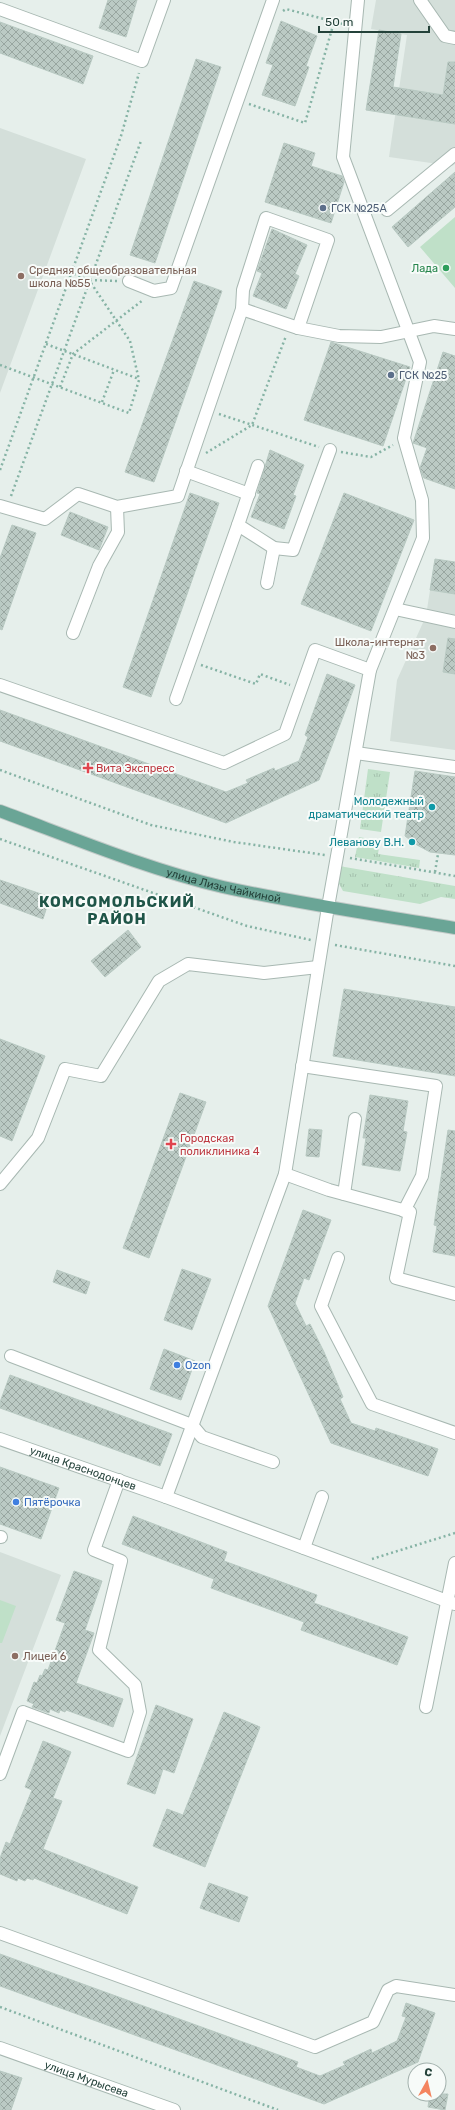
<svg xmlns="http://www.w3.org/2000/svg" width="455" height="2110" viewBox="0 0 455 2110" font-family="Rubik,sans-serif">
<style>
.built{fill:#d4dfda}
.grass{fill:url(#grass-tufts)}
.garden{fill:#bfe0c8}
.building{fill:url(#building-cross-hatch);stroke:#b8c9c2}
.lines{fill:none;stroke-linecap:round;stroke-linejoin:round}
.minor-casing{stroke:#a8b8b2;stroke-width:14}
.major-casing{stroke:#c2cac8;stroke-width:14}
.path{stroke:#86b3a5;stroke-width:2.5;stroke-dasharray:2 3;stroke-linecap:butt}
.minor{stroke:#fff;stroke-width:12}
.major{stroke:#6aa596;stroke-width:12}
.service-dot{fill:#5c6f8a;stroke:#f7fbf9;stroke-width:1.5}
.leisure-dot{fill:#2e9e5b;stroke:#f7fbf9;stroke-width:1.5}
.education-dot{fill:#8d6e63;stroke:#f7fbf9;stroke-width:1.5}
.health-dot{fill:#e0444e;stroke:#f7fbf9;stroke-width:1.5}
.culture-dot{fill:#0f9aa8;stroke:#f7fbf9;stroke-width:1.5}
.shop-dot{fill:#3f7fe0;stroke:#f7fbf9;stroke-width:1.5}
.labels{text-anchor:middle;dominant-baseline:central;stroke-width:4;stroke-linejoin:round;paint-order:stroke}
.service-label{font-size:11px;fill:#4e5e75;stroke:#f7fbf9;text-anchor:start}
.leisure-label{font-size:11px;fill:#27864d;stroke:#f7fbf9;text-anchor:end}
.education-label{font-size:11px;fill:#785e54;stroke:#f7fbf9;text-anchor:start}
.health-label{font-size:11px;fill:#be3a42;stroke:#f7fbf9;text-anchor:start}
.culture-label{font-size:11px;fill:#0d838f;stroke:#f7fbf9;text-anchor:end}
.street-label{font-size:11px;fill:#24423a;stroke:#f7fbf9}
.shop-label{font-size:11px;fill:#366cbe;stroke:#f7fbf9;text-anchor:start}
.district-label{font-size:15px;font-weight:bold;letter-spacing:1px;fill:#1f5548;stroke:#f7fbf9}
</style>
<defs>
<pattern id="grass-tufts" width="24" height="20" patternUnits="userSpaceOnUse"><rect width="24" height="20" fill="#bfe0c8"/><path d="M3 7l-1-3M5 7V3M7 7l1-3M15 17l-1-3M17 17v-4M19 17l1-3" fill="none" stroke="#a4c1ad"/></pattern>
<pattern id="building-cross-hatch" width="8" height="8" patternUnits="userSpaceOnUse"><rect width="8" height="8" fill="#bbcac4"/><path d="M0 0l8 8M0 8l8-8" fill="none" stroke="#98a6a0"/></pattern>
</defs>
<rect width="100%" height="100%" fill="#e6efeb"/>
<path class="built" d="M376,0H455V164L452,166L389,157L407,35L371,29Z
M0,128L86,159L0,393Z
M430,590L455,594V750L390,741L397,680L426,616Z
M0,1552L61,1575L0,1736Z"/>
<path class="grass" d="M368,769L390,772L381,832L360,829Z
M359,837L380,841L378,854L420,860L419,868L355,857Z
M339,866L455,886V899L441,897L420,904L343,891L337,880Z"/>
<path class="garden" d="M455,217V288L420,247Z
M0,1600L16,1606L2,1643H0Z"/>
<path class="building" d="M108,0H137L126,37L99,28Z
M281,21L317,36L306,66L309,67L295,106L262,95L273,65L266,63Z
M0,22L93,56L83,84L0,53Z
M379,30L401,34L393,87L443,95L448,62H455V124L366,110Z
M196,59L221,67L155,263L130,255Z
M284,143L315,153L311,166L342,176L344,182L331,223L265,202Z
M455,172V207L408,247L392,227Z
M272,229L307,245L295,274L299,276L286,309L253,296L262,273L257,271Z
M194,281L222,291L154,482L125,472Z
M331,342L410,367L383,446L304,420Z
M443,352L455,356V489L424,478L420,468L427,448L413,443Z
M270,450L304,465L293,495L296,496L284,529L251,517L260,494L257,493Z
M190,493L219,503L151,697L123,687Z
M344,493L414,520L371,631L301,604Z
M70,512L108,527L99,550L61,535Z
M12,525L36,533L2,630L0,629V558Z
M435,559L455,562V594L430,590Z
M448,638L455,639V674L443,672Z
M327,674L355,685L319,780L226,823L0,741V710L226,792L248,783L246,780L274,768L275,771L299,761L308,737L305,735Z
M415,771L455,777V855L430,852L417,845L405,836Z
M0,880L50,897L43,919L0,903Z
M128,930L141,947L105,977L91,961Z
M344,989L455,1007V1076L333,1056Z
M0,1039L45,1056L12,1141L0,1136Z
M180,1093L206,1102L149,1258L123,1248Z
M370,1095L408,1101L403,1131L407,1132L400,1171L362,1165L366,1138H363Z
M309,1129L322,1130L319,1157L306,1156Z
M448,1130L455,1131V1256L433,1252L437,1226L434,1225Z
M303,1210L331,1220L309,1280L304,1278L295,1303L306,1326L310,1324L324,1352L343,1397L340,1399L351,1423L375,1431L376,1428L438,1449L428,1476L331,1443L268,1306Z
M182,1269L211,1279L192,1330L164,1320Z
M57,1270L90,1282L86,1294L53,1282Z
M164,1349L195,1361L181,1400L150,1389Z
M10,1375L172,1434L160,1466L0,1408V1402Z
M0,1467L59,1488L41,1539L0,1524Z
M133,1516L227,1552L224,1561L317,1595L314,1603L408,1637L397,1665L301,1630L304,1622L211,1588L214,1579L122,1544Z
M74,1571L102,1581L85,1630L94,1633L76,1683L123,1699L113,1727L66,1710L65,1712L60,1710L59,1713L50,1709L49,1713L32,1707L34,1704L27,1701L34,1682L37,1683L40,1675L42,1676L45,1669L48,1670L65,1623L56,1620Z
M156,1705L193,1719L174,1773L163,1769L155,1794L127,1784Z
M224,1712L260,1727L205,1867L153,1846L167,1809L183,1815Z
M43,1741L71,1752L53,1798L62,1801L43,1849L138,1887L127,1914L34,1878L33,1880L27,1878L25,1881L18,1878L17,1881L0,1874V1858L6,1842L10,1844L32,1790L25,1787Z
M209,1883L248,1897L239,1922L200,1908Z
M0,1954L298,2062L296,2067L320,2076L345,2065L343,2062L371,2049L372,2053L397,2041L406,2017L402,2016L406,2003L435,2013L418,2062L324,2104L0,1986Z
M0,2071L22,2078L11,2110H0Z
M430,2094H448L445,2110L428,2107Z"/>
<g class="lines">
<defs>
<g id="minor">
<path d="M358,0L343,157L420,362L404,438L422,500L423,538L370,670"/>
<path d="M420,0L445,36L455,38"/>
<path d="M0,9L142,61L164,0"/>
<path d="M387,210L455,154"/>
<path d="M129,281L154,291L171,288L273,0"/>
<path d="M242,309L298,328L339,336L381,337L434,326L455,329"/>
<path d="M258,466L238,525L274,548L293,550L330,450"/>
<path d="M186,471L249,494"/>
<path d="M0,506L45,519L78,494L117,507L178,496L242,309L243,290L266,218L328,240L298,328"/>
<path d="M267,583L274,548"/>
<path d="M395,609L455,622"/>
<path d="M73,633L99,566L118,532L117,507"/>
<path d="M0,685L224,763L285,734L315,650L370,670L328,907L285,1174L166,1497"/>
<path d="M176,699L238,525"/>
<path d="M356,753L455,767"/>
<path d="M302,1066L436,1086L422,1176L404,1211"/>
<path d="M285,1174L329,1190L410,1212L396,1278L455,1294"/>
<path d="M0,1184L38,1138L65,1069L101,1076L159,981L188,964L264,973L318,967"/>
<path d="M344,1194L355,1119"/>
<path d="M338,1258L321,1306L372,1404L455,1433"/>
<path d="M11,1356L192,1425L202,1437L273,1462"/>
<path id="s1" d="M0,1439L166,1497L455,1604"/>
<path d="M0,1537H1"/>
<path d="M304,1548L322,1497"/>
<path d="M426,1707L455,1563"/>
<path d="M0,1774L23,1712L128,1751L140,1712L135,1685L99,1650L121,1561L94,1550L119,1480"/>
<path d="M0,1933L315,2047L373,2022L388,1990L396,1986L455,1995"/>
<path id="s2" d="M0,2048L174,2110"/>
</g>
<g id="major">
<path id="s3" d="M0,811C73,838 147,869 223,887C300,904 378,915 455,928"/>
</g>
</defs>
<use href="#minor" class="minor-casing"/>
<use href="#major" class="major-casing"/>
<path class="path" d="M283,11L286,9L343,24
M249,104L305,123L334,22
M90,280L117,281
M46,344L139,379
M0,365L129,413L139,380L130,341L89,280L72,273
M60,387L73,354L143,300
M102,402L114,370
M219,414L319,447
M341,452L371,457L393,445
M206,453L252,425L286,336
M0,470L121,136L139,73
M11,496L141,141
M201,665L256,684L260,674L290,685
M0,770L151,825L234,842L325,855
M0,839L247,926L311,940
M350,858L455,876
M435,872L438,854
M335,945L455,966
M372,1559L455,1533
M0,2007L278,2110"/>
<use href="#minor" class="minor"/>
<use href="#major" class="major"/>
</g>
<g class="service-dot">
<circle cx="323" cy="208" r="4"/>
<circle cx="391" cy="375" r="4"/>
</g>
<circle class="leisure-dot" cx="446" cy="268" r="4"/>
<g class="education-dot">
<circle cx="21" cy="276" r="4"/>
<circle cx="433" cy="648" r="4"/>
<circle cx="15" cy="1656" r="4"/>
</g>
<g class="health-dot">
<path d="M86 762h4v4h4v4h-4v4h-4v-4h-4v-4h4z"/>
<path d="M169 1138h4v4h4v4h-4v4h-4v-4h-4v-4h4z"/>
</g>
<g class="culture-dot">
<circle cx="432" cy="807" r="4"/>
<circle cx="412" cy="842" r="4"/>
</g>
<g class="shop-dot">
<circle cx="177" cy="1365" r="4"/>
<circle cx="16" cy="1502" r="4"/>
</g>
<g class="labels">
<g class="service-label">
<text x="331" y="208">ГСК №25А</text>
<text x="399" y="375">ГСК №25</text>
</g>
<g class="leisure-label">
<text x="438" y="268">Лада</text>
</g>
<g class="education-label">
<text x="29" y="270">Средняя общеобразовательная<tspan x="29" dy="13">школа №55</tspan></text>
<text x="425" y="642" text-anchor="end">Школа-интернат<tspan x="425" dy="13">№3</tspan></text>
<text x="23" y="1656">Лицей 6</text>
</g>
<g class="health-label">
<text x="96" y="768">Вита Экспресс</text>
<text x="180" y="1138">Городская<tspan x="180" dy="13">поликлиника 4</tspan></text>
</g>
<g class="culture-label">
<text x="424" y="801">Молодежный<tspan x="424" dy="13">драматический театр</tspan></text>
<text x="404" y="842">Леванову В.Н.</text>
</g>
<g class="street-label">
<text stroke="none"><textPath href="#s3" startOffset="236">улица Лизы Чайкиной</textPath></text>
<text stroke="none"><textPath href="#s1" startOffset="88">улица Краснодонцев</textPath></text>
<text stroke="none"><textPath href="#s2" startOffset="92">улица Мурысева</textPath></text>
</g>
<g class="shop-label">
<text x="185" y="1365">Ozon</text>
<text x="24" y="1502">Пятёрочка</text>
</g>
<g class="district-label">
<text x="117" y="902">КОМСОМОЛЬСКИЙ<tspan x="117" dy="17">РАЙОН</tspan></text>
</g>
</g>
<g transform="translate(427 2082) rotate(8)"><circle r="19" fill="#f7fbf9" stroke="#a3b1ad"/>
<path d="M0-3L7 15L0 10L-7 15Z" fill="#f4845f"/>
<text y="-6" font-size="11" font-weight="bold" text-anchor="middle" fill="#24423a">С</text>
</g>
<path d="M319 26v6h110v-6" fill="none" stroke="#24423a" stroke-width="2"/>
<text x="325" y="26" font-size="12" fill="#24423a" stroke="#f7fbf9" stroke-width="3" paint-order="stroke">50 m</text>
</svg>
